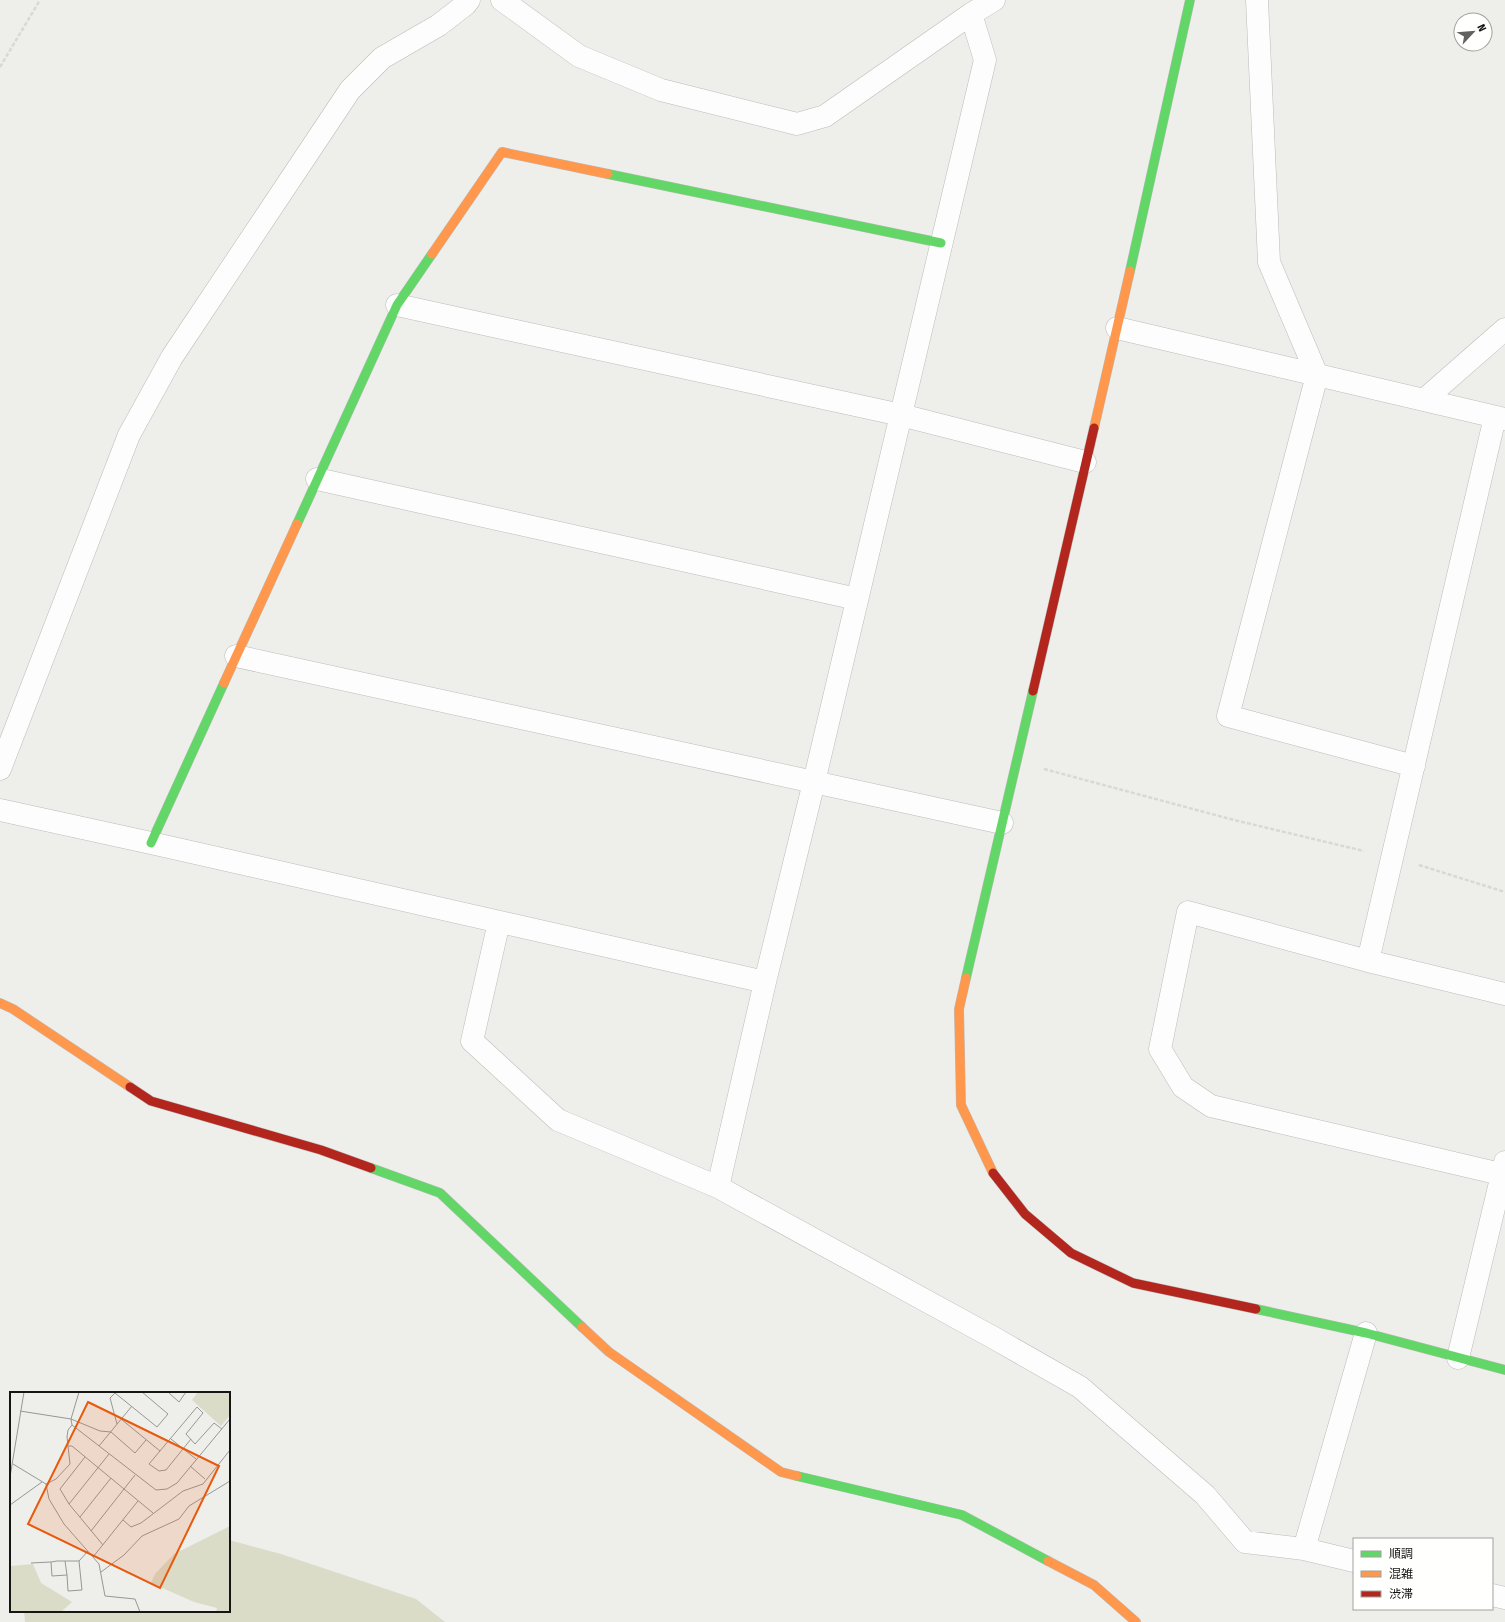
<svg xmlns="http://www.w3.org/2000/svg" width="1505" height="1622" viewBox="0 0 1505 1622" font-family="'Fira Sans Condensed','Noto Sans JP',sans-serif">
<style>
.green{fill:#dadcc8}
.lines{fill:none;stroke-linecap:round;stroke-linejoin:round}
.street-casing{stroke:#bcbcba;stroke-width:23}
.fast-casing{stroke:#bcbcba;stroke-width:10}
.slow-casing{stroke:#bcbcba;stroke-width:10}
.jam-casing{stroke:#bcbcba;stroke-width:10}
.path{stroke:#d8d8d7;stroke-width:2.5;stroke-dasharray:4 2;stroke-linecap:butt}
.street{stroke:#fcfdfc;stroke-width:22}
.fast{stroke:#63d668;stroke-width:9}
.slow{stroke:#ff974d;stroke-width:9}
.jam{stroke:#b3261e;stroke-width:9}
.inset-road{fill:none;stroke:#979895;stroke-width:1}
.view{fill:#e8590c;fill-opacity:0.15;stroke:#e8590c;stroke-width:2}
.inset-edge{fill:none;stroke:#151513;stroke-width:2}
</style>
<rect width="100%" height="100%" fill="#eeefeb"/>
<path class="green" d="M229,1540L281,1554L416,1599L445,1622H25L24,1611H229Z"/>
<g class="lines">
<defs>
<path id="street" d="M502,0L579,56L661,90L797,124L825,116L971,14L994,0
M1257,0L1269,262L1317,375L1228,716L1414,766
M397,305L901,415L1085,462
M1117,328L1505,419
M1424,400L1505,329
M317,479L857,599
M236,656L1002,823
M0,769L129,435L172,357L350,90L382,58L439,25L466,4L469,0
M0,810L151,843L765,982
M499,922L472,1041L558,1120L718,1187L994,1338L1080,1387L1205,1495L1245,1542L1304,1549L1354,1561
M1368,961L1495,417
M1505,994L1368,961L1188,912L1160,1049L1183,1087L1211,1106L1505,1175
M718,1187L765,982L814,782L985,60L971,14
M1458,1358L1505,1162
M1304,1549L1366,1333
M1492,1595L1505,1598"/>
<path id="fast" d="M608,174L941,243
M1130,271L1190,0
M297,524L397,305L432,254
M151,843L224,683
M966,978L1033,691
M371,1168L440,1193L582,1327
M1256,1309L1366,1333L1505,1370
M797,1476L962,1515L1048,1561"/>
<path id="slow" d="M432,254L502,152L608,174
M1094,428L1130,271
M224,683L297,524
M966,978L959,1009L961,1105L993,1173
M0,1003L13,1009L130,1087
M582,1327L609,1352L781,1472L797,1476
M1048,1561L1094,1585L1136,1622"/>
<path id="jam" d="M1033,691L1094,428
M130,1087L151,1101L321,1150L371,1168
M993,1173L1025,1214L1071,1253L1133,1283L1256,1309"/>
</defs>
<use href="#street" class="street-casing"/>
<use href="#fast" class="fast-casing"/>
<use href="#slow" class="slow-casing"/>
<use href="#jam" class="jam-casing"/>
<path class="path" d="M0,67L40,0
M1044,769L1234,820L1364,851
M1419,865L1505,892"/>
<use href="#street" class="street"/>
<use href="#fast" class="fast"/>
<use href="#slow" class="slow"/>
<use href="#jam" class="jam"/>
</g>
<g transform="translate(10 1392)">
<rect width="220" height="220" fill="#eeefeb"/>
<path d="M188,0H220V23L211,34L182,8ZM220,134V220H206L207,216L184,210L141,191L145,182L164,162ZM23,172L31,191L62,210L51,220H0V174Z" fill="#dadcc8"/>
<path class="inset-road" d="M69,0L61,27L62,33L146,98L157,97L167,91L220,27M106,0L100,6L107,32M158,0L169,10L176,0M105,1L147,35L158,22L132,0M10,19L61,27L90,39L101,40L125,61L136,48M111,27L150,59M161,47L186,67M181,47L156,78L149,79L139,72L187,15L193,21L176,42L185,52L204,31L212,37M58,54H62L143,121M89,54L122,14M75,65L50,97L59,112L93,153M3,72L36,92L39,107L54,132L89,172L95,204L125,207L130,220M180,74L195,87M0,85L14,0M36,92L46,87L60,72L57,45L58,38L62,33M59,112L99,62M0,113L32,90M70,125L101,86M113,128L121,135L131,131L173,99L193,92L220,58M81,139L125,83M83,165L128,109M55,169L57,183L42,184L41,170L47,169H69L78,159M21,171L41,170M91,180L114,163L132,144L169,127L179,114L220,89M57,183L58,199L72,198L69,169"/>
<path class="view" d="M78,10L209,74L150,196L18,132Z"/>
<rect width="220" height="220" class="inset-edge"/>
</g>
<rect x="1353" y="1538" width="140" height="72" fill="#fffffe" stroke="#a1a1a0"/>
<rect x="1361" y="1551" width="20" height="6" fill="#63d668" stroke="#a1a1a0"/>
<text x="1389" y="1558" font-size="12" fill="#151513">順調</text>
<rect x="1361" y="1571" width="20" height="6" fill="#ff974d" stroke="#a1a1a0"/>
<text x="1389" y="1578" font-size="12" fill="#151513">混雑</text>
<rect x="1361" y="1591" width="20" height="6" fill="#b3261e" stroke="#a1a1a0"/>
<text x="1389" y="1598" font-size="12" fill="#151513">渋滞</text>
<g transform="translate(1473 32) rotate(64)"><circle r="19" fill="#fffffe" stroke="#a1a1a0"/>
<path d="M0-3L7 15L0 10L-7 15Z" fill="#61615f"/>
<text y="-6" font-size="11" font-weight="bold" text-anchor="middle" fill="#151513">N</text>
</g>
</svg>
